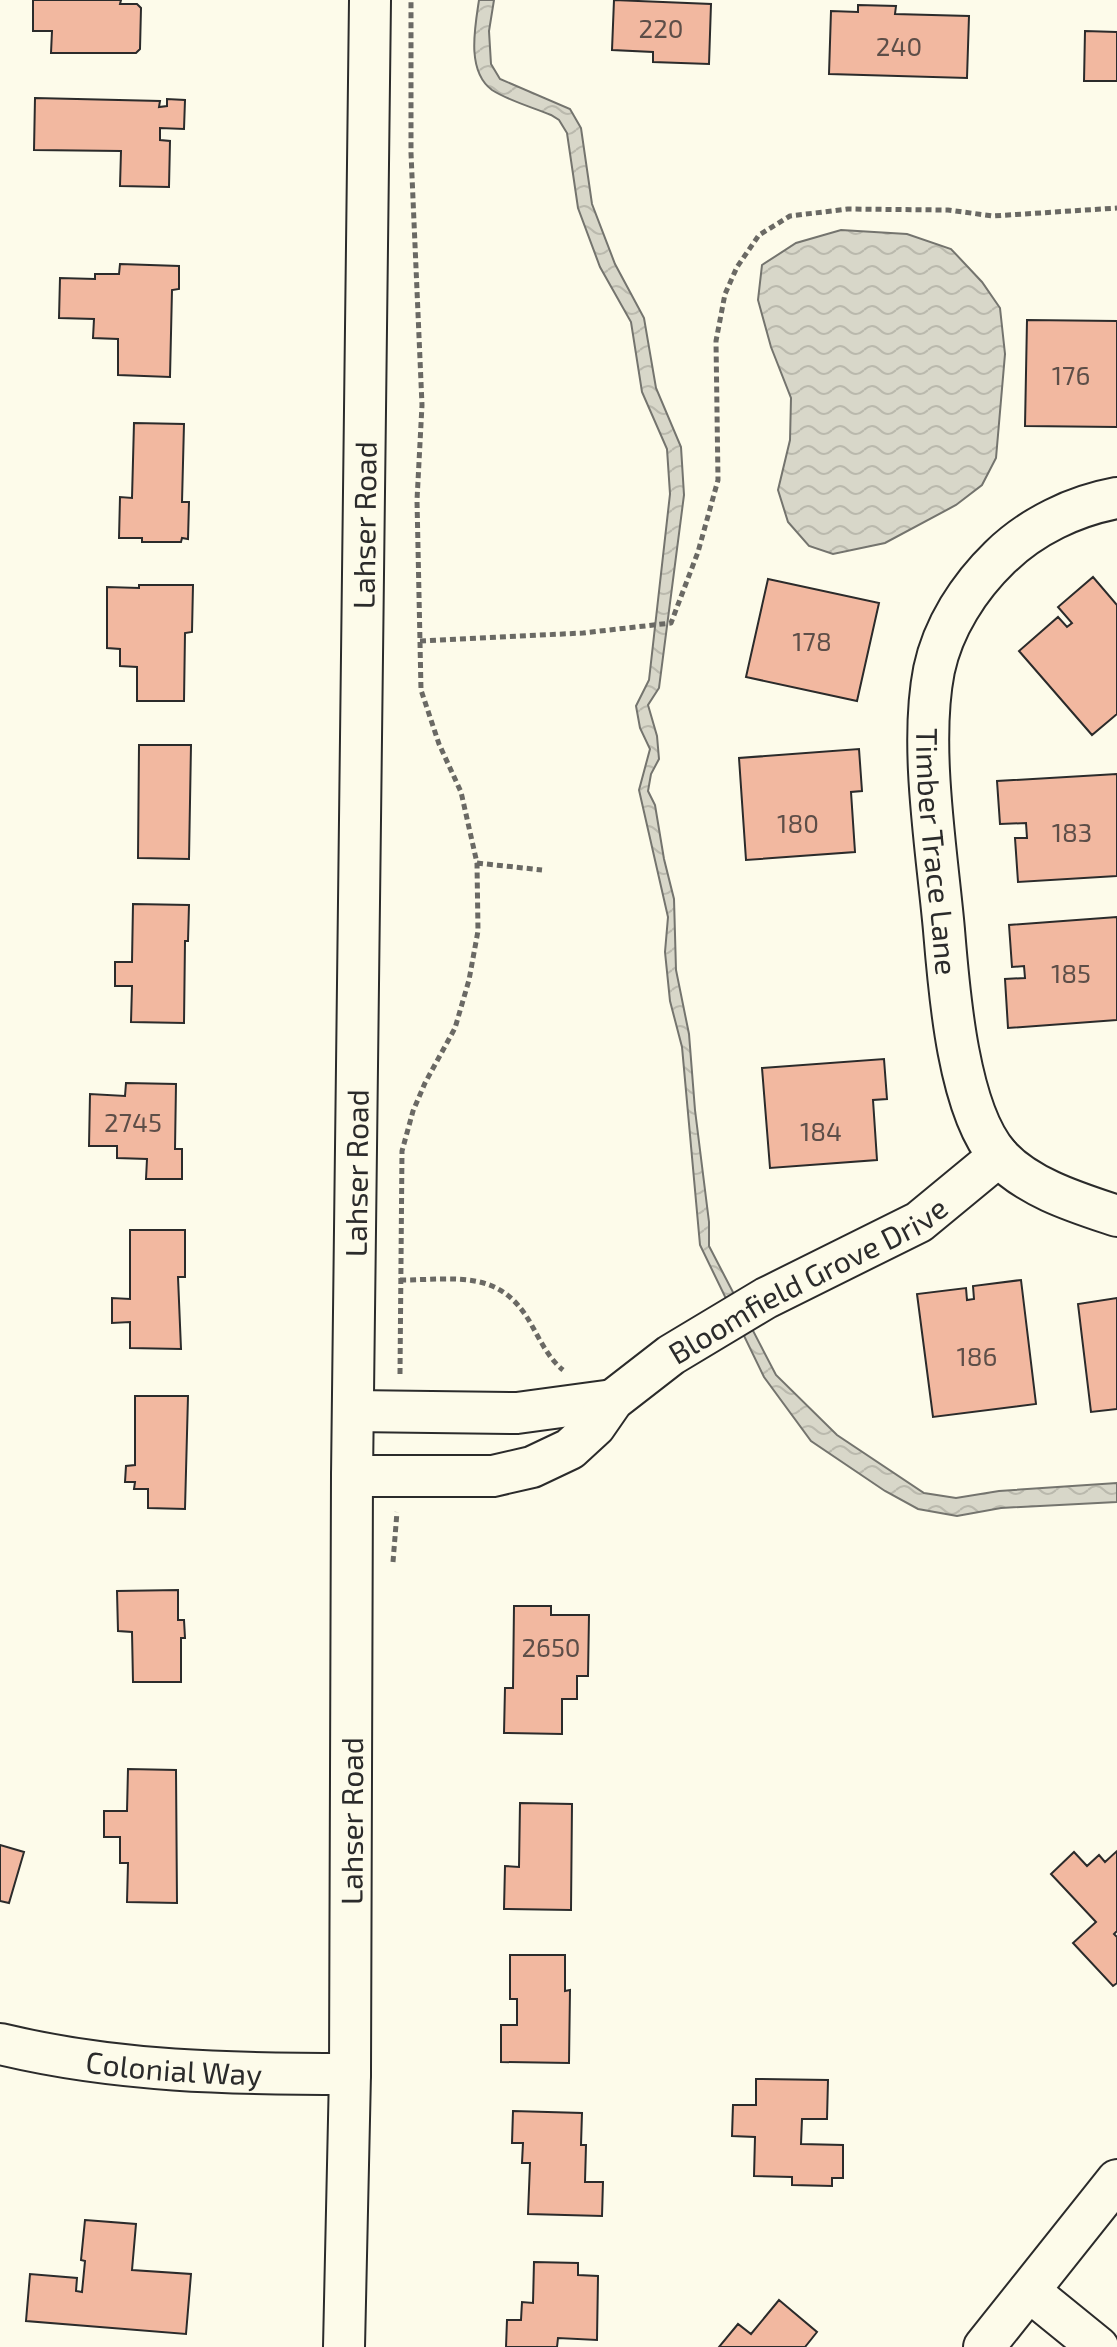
<svg xmlns="http://www.w3.org/2000/svg" width="1117" height="2347" viewBox="0 0 1117 2347" font-family="'Exo 2',sans-serif">
<style>
.water{fill:url(#water-waves);stroke:#74746e;stroke-width:2}
.building{fill:#f2b8a0;stroke:#2b2b2b;stroke-width:2}
.lines{fill:none;stroke-linecap:round;stroke-linejoin:round}
.minor-casing{stroke:#2b2b2b;stroke-width:44}
.path{stroke:#6a6964;stroke-width:5;stroke-dasharray:6 4;stroke-linecap:butt}
.minor{stroke:#fdfbea;stroke-width:40}
.labels{text-anchor:middle;dominant-baseline:central;stroke-width:6;stroke-linejoin:round;paint-order:stroke}
.number-label{font-size:26px;fill:#5d4e48}
.street-label{font-size:30px;fill:#2b2b2b;stroke:#fdfbea}
</style>
<defs>
<pattern id="water-waves" width="16" height="10" patternUnits="userSpaceOnUse" patternTransform="scale(2)"><rect width="16" height="10" fill="#d8d7c9"/><path d="M0 5q4-4 8 0t8 0" fill="none" stroke="#bab9ad"/></pattern>
</defs>
<rect width="100%" height="100%" fill="#fdfbea"/>
<path class="water" d="M479,0H494L489,31L491,64L500,79L570,109L581,128L592,204L615,264L644,318L656,388L681,447L684,495L659,688L648,705L657,736L659,759L651,774L648,791L655,805L664,859L674,899L676,970L689,1034L695,1110L709,1222V1246L776,1375L837,1435L924,1493L956,1498L999,1491L1117,1483V1502L1001,1508L957,1516L918,1509L885,1491L811,1441L764,1377L700,1245L682,1047L670,1001L665,952L668,917L639,790L650,749L640,728L636,706L649,680L670,494L667,449L642,392L631,322L600,267L578,208L567,133L559,120L551,115C532,107 509,101 492,90C466,71 475,27 479,0Z
M841,230L907,234L951,249L982,282L1000,308L1005,354L996,458L982,485L956,505L885,543L833,554L809,546L788,522L778,490L790,440L791,398L771,347L758,300L762,265L796,243Z"/>
<path class="building" d="M33,0H121L120,4H137L141,8L140,49L136,53H51L52,31H33Z
M614,0L711,4L709,64L653,62V52L612,50Z
M858,5L896,6L895,14L969,16L967,78L829,74L831,11L858,12Z
M1085,31L1117,32V81H1084Z
M35,98L160,101L159,107L167,106V99L185,100L184,129L160,128V140L170,141L169,187L120,186L121,151L34,150Z
M120,264L179,266V289L172,290L170,377L118,375V339L93,338L94,319L59,318L60,278L95,279V274H119Z
M1027,320L1117,321V427L1025,426Z
M134,423L184,424L182,502H189L188,539L182,538L181,542H142V538H119L120,497L132,498Z
M1093,577L1117,605V714L1092,735L1019,651L1058,617L1067,627L1072,623L1058,607Z
M768,579L879,603L857,701L746,677Z
M139,585H193L192,632L185,633L184,701H137V667L120,666V649L107,648V587L139,588Z
M139,745H191L189,859L138,858Z
M859,749L862,791L851,792L855,852L746,860L739,758Z
M1117,774V876L1018,882L1015,838H1027L1026,823L1000,824L997,781Z
M133,904L189,905L188,941H185L184,1023L131,1022L132,986H115V962H132Z
M1117,917V1020L1008,1028L1005,979L1025,978L1024,966L1012,967L1009,925Z
M884,1059L887,1099L873,1100L877,1160L770,1168L762,1068Z
M126,1083L176,1084L175,1149H182V1179H146L147,1159L117,1158V1146H89L90,1094L125,1096Z
M130,1230H185V1277H178L181,1349L130,1348V1322L112,1323V1298L130,1299Z
M1021,1280L1036,1404L933,1417L917,1294L966,1288L967,1300L974,1299L973,1286Z
M1117,1298V1409L1091,1412L1078,1304Z
M135,1396H188L185,1509L148,1508V1489H134L135,1482H125L126,1466L135,1465Z
M178,1590V1620H184L185,1638H181V1682H133L132,1632L118,1631L117,1591Z
M514,1606H551V1615H589L588,1676H577V1699H562V1734L504,1733L505,1688H513Z
M128,1769L176,1770L177,1903L127,1902L128,1863H120V1837H104V1811H127Z
M520,1803L572,1804L571,1910L504,1909L505,1866L519,1867Z
M0,1845L24,1852L9,1903L0,1901Z
M1117,1851V1931L1114,1934L1117,1937V1983L1113,1986L1073,1943L1096,1922L1051,1874L1074,1852L1087,1866L1099,1855L1105,1862Z
M510,1955H565V1991L570,1990L569,2063L501,2062V2025H517V1999H510Z
M756,2079L828,2080L827,2119H802L801,2144L843,2145V2178H832V2186L792,2185V2177L754,2176L755,2137L732,2136L733,2105H756Z
M513,2111L582,2113L581,2145H586L585,2182H603L602,2216L528,2214L530,2163H522L523,2143H512Z
M85,2220L136,2224L132,2270L191,2274L186,2334L26,2321L30,2274L77,2278L76,2291L82,2292L85,2261L81,2260Z
M534,2262L578,2263V2275L598,2276L597,2340L558,2338L557,2347H506L507,2320H521L522,2302L533,2303Z
M779,2300L817,2332L805,2347H719L738,2324L751,2334Z"/>
<g class="lines">
<defs>
<g id="minor">
<path id="s1" d="M1117,498C1074,506 1032,526 1000,557C969,587 943,627 934,670C919,746 937,852 944,930C949,991 958,1110 999,1156C1028,1188 1078,1203 1117,1216"/>
<path d="M353,1411L517,1413L613,1400"/>
<path id="s2" d="M352,1476H493L532,1467L570,1449L595,1426L613,1400L671,1355L766,1298L919,1222L999,1156"/>
<path id="s3" d="M0,2044C116,2072 231,2074 350,2074"/>
<path d="M1029,2291L1098,2347"/>
<path id="s4" d="M344,2347L350,2074L352,1476L370,0"/>
<path d="M984,2347L1117,2180"/>
</g>
</defs>
<use href="#minor" class="minor-casing"/>
<path class="path" d="M420,641L583,633L671,623L698,552L718,480L716,341L725,294L737,267L759,235L790,216L848,209L948,210L993,216L1117,208
M477,863L542,870
M400,1280C456,1280 500,1268 531,1324C540,1340 549,1359 563,1370
M400,1374L402,1151L413,1111L425,1083L455,1028L469,980L478,931L477,863L461,792L439,744L421,690L417,500L422,405L411,153V0
M393,1562L397,1512"/>
<use href="#minor" class="minor"/>
</g>
<g class="labels">
<g class="number-label">
<text x="661" y="27">220</text>
<text x="899" y="45">240</text>
<text x="1071" y="374">176</text>
<text x="812" y="640">178</text>
<text x="798" y="822">180</text>
<text x="1072" y="831">183</text>
<text x="1071" y="972">185</text>
<text x="133" y="1121">2745</text>
<text x="821" y="1130">184</text>
<text x="977" y="1355">186</text>
<text x="551" y="1646">2650</text>
</g>
<g class="street-label">
<text stroke="none"><textPath href="#s4" startOffset="1822">Lahser Road</textPath></text>
<text stroke="none"><textPath href="#s1" startOffset="448">Timber Trace Lane</textPath></text>
<text stroke="none"><textPath href="#s4" startOffset="1174">Lahser Road</textPath></text>
<text stroke="none"><textPath href="#s2" startOffset="518">Bloomfield Grove Drive</textPath></text>
<text stroke="none"><textPath href="#s4" startOffset="526">Lahser Road</textPath></text>
<text stroke="none"><textPath href="#s3" startOffset="176">Colonial Way</textPath></text>
</g>
</g>
</svg>
